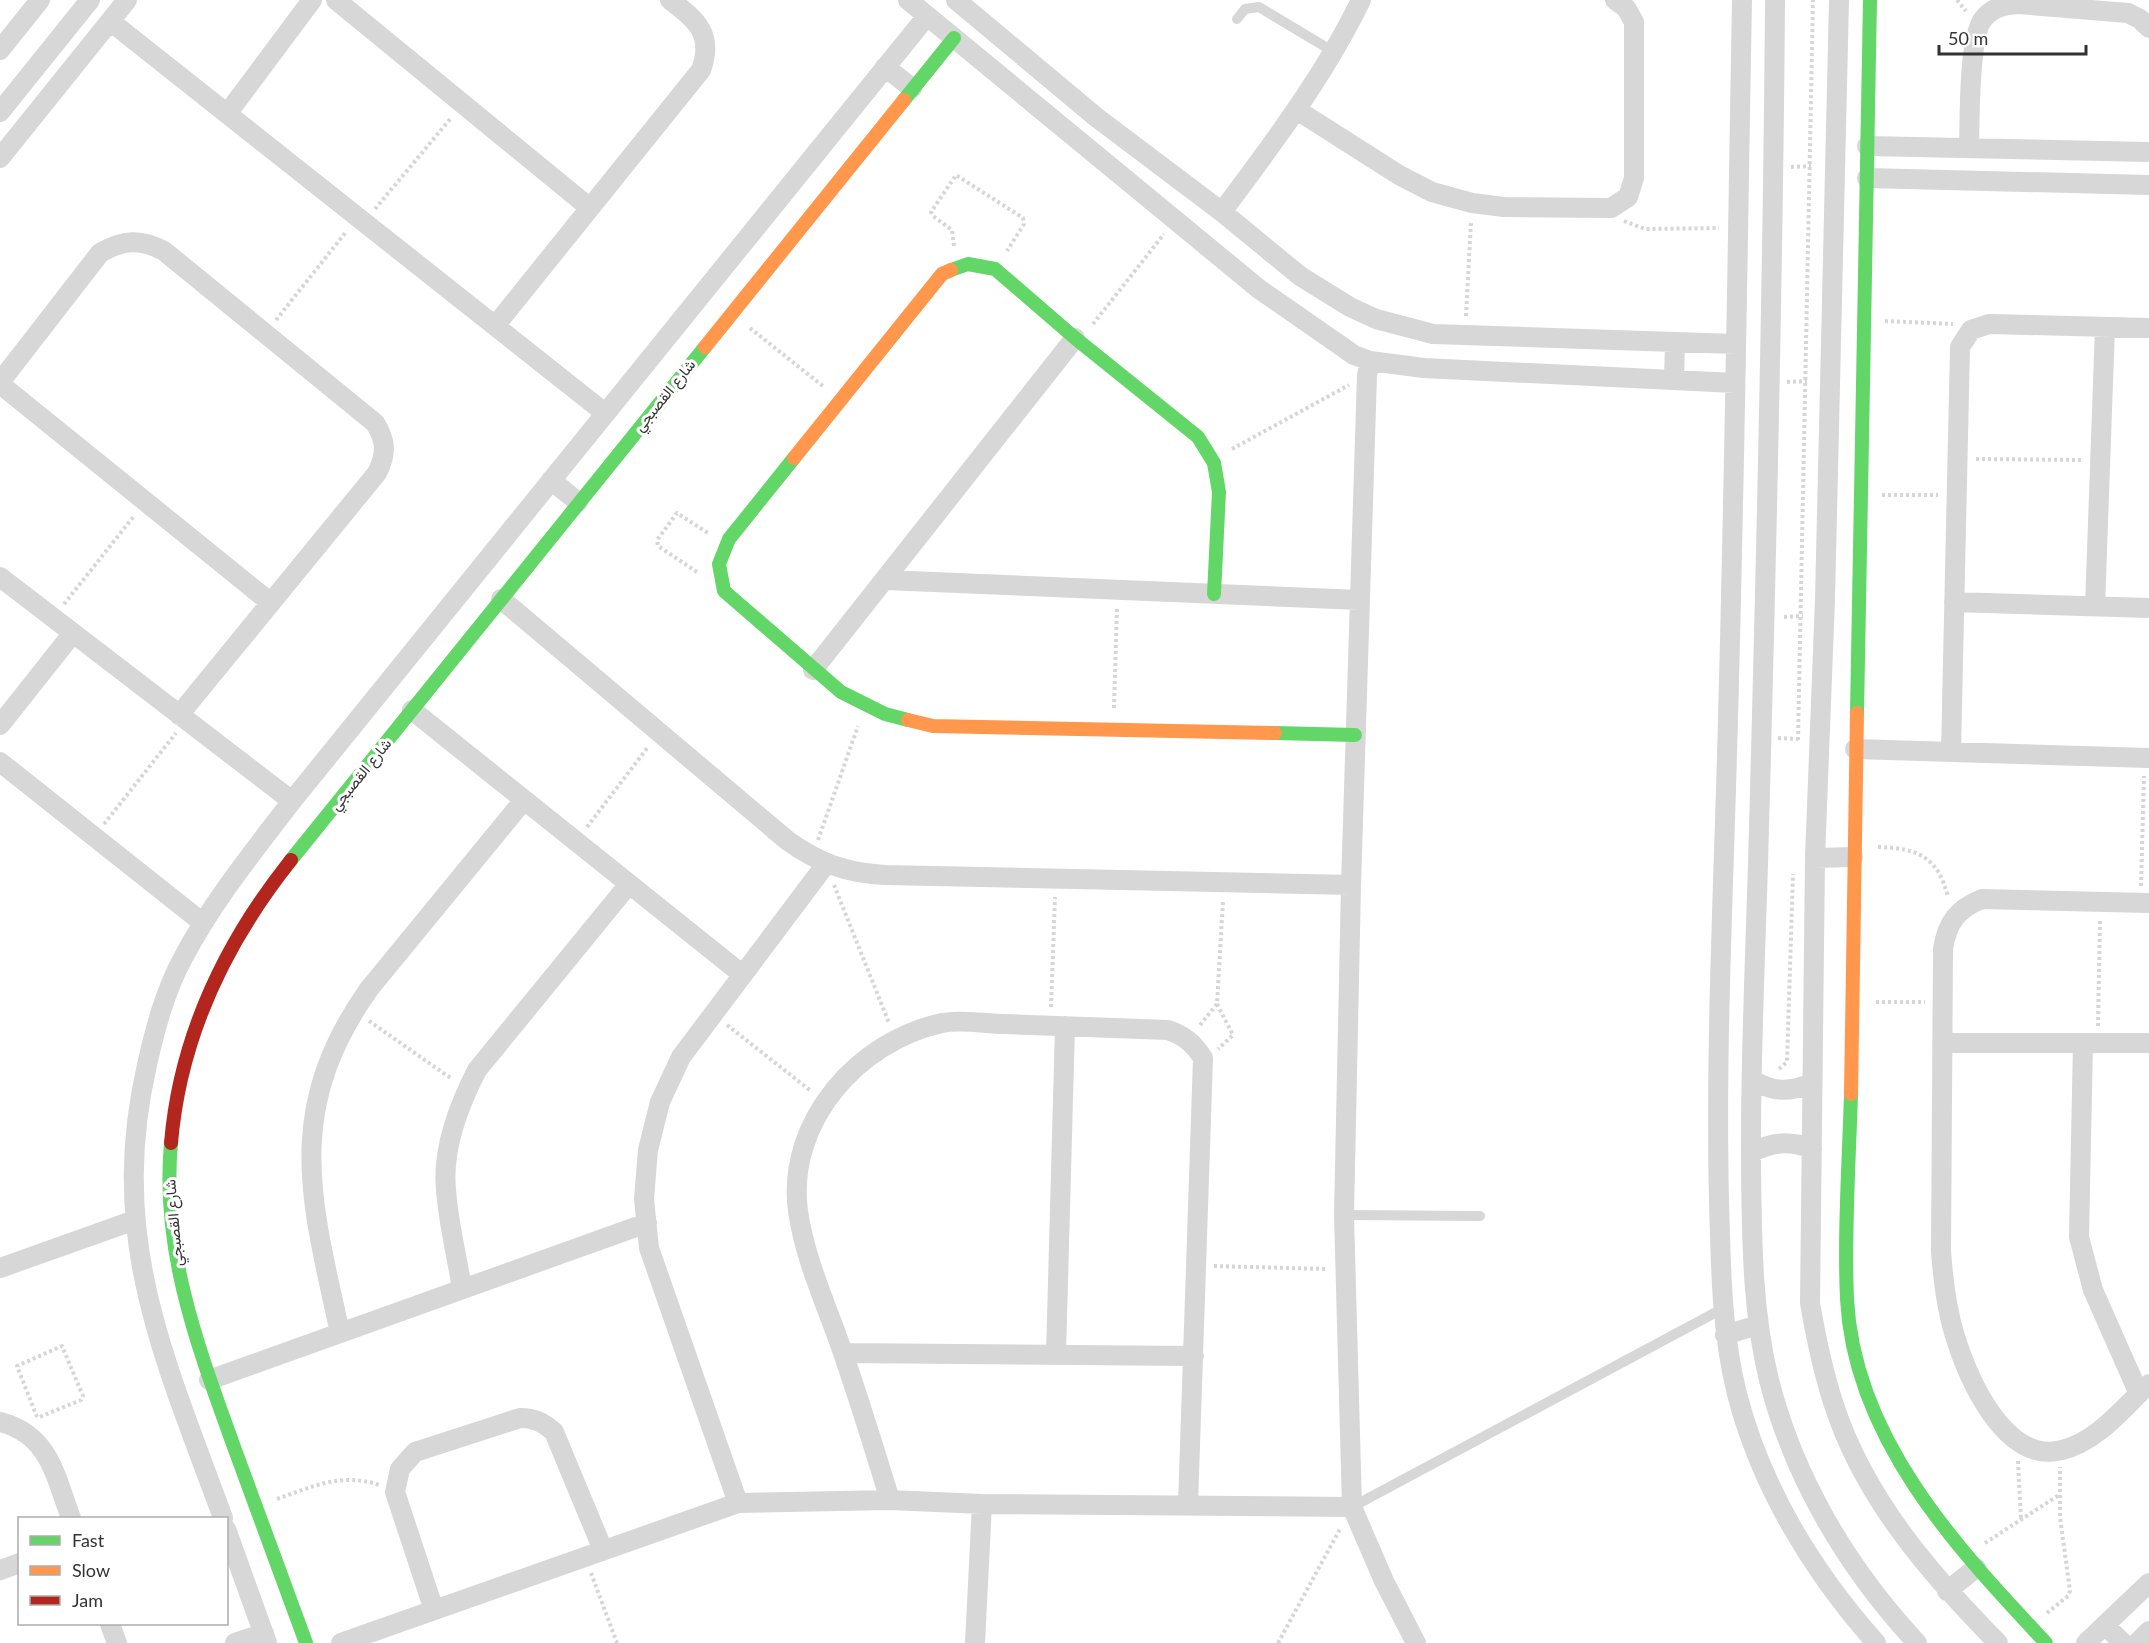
<svg xmlns="http://www.w3.org/2000/svg" width="2149" height="1643" viewBox="0 0 2149 1643" font-family="Lato,Vazirmatn,sans-serif">
<style>
.lines{fill:none;stroke-linecap:round;stroke-linejoin:round}
.path{stroke:#d6d6d6;stroke-width:4;stroke-dasharray:3 3;stroke-linecap:butt}
.lane{stroke:#d7d7d7;stroke-width:10}
.street{stroke:#d7d7d7;stroke-width:20}
.fast{stroke:#63d668;stroke-width:14}
.slow{stroke:#ff974d;stroke-width:14}
.jam{stroke:#b3261e;stroke-width:14}
.labels{text-anchor:middle;dominant-baseline:central;stroke-width:6;stroke-linejoin:round;paint-order:stroke}
.street-label{font-size:15px;fill:#333;stroke:#fff}
</style>
<rect width="100%" height="100%" fill="#fff"/>
<g class="lines">
<path class="path" d="M1957,0L1966,11
M1791,167L1811,166
M375,209L451,118
M1624,221L1645,229L1719,228
M954,246L952,230L933,216L931,212L956,175L1023,218L1024,224L1007,251
M1466,316L1471,222
M276,320L346,232
M1885,321L1953,324
M1093,324L1164,234
M750,328L824,387
M1787,382L1807,381
M1232,449L1349,385
M1976,459L2083,460
M1882,495H1938
M697,572L658,546L657,540L677,513L708,533
M64,604L134,516
M1784,617L1803,616
M1114,708L1117,608
M1778,738L1798,739
M1798,740L1813,0
M104,824L176,733
M587,827L648,747
M818,840L858,726
M1878,847C1918,848 1938,857 1948,897
M834,885L889,1023
M2141,886L2144,776
M1876,1002H1925
M1217,1004L1233,1035L1218,1049
M1051,1007L1055,897
M369,1021L452,1079
M727,1025L811,1091
M1200,1025L1217,1004L1223,901
M2098,1026L2100,920
M1779,1069L1787,1062L1793,874
M1214,1266L1327,1269
M37,1417L17,1366L62,1346L83,1396L81,1400L37,1418
M2018,1461L2021,1519
M277,1499C311,1487 342,1472 379,1485
M1985,1543L2059,1495
M591,1573L617,1643
M2047,1613L2068,1596L2070,1591L2060,1517V1467
M1278,1643L1340,1529"/>
<path class="lane" d="M1237,19L1245,9L1259,7L1334,52
M1344,1215L1480,1216
M1352,1507L1722,1309"/>
<path class="street" d="M336,0L590,208
M908,0L1259,289L1354,355L1370,361L1424,368L1735,383
M956,0L1096,117L1222,212L1300,276L1350,307L1376,319L1433,334L1736,344
M1742,0C1737,273 1734,547 1725,820C1721,947 1716,1074 1719,1201C1721,1266 1721,1330 1737,1394C1761,1487 1813,1572 1876,1643
M1775,0C1773,288 1766,576 1758,864C1755,966 1750,1068 1751,1169C1752,1240 1752,1311 1769,1380C1794,1479 1848,1569 1917,1643
M1839,0L1825,599L1815,858L1810,1303C1816,1338 1823,1372 1834,1405C1864,1498 1931,1575 1998,1643
M110,21L605,413
M0,50L40,0
M885,67L912,88
M1297,110L1399,175L1432,192L1472,203L1504,207L1611,208L1628,197L1634,178V22L1626,8L1615,0
M0,112L90,0
M227,114L312,0
M1867,146L2149,152
M1969,148C1970,121 1968,35 1984,18C1993,7 2005,5 2018,4L2128,13L2140,19L2149,28
M0,158L127,0
M1867,178L2149,185
M1222,212C1272,144 1324,77 1361,0
M495,326L701,70C714,35 697,20 670,0
M1370,361L1367,375L1351,885L1344,1215L1352,1507L1384,1581L1416,1643
M1674,380L1675,343
M0,382L100,253C123,240 140,238 164,251L375,423C386,440 387,454 377,473L179,715
M0,384L271,603
M551,480L578,502
M0,577L292,801
M885,580L1360,600
M501,599L788,841C819,863 846,873 885,875L1351,885
M1954,602L2149,608
M2095,607L2105,327
M813,670L1075,338
M412,710L743,975
M0,725L73,633
M1855,749L2149,758
M1951,752L1960,347L1971,330L1989,324L2149,328
M0,762L203,923
M1815,858L1853,857
M2149,903L1982,899C1957,909 1947,923 1943,949L1941,1251C1943,1279 1946,1306 1954,1333C1967,1376 2004,1465 2062,1450C2097,1442 2124,1407 2149,1384
M1942,1043H2149
M2083,1043L2079,1237L2093,1290L2139,1394
M1752,1080C1773,1092 1789,1093 1812,1083
M1751,1153C1772,1142 1789,1140 1812,1149
M0,1268L135,1220
M462,1289C457,1256 448,1222 446,1189C442,1148 459,1105 477,1070L629,884
M340,1333C311,1199 283,1111 369,989L524,800
M1725,1335L1758,1325
M843,1353L1194,1356
M1056,1355L1065,1026
M209,1380L647,1223
M0,1422C50,1435 55,1476 71,1518
M890,1500C875,1451 860,1402 843,1353C827,1306 805,1260 798,1211C786,1121 859,1041 942,1023C961,1019 986,1024 1005,1024C1060,1026 1114,1028 1168,1030C1185,1036 1193,1043 1203,1058L1188,1505
M738,1503L649,1248L644,1199L648,1150L660,1102L681,1057L826,864
M223,1518C165,1359 107,1239 147,1065C155,1029 165,991 183,958C213,901 253,852 292,801L927,16
M226,1529L267,1643
M0,1570L20,1563
M1947,1591L1976,1568
M434,1610L395,1492L400,1469L415,1452L520,1418C534,1418 543,1422 554,1432L603,1550
M110,1624L117,1643
M2105,1625L2123,1643
M235,1643L264,1633
M341,1643L738,1503L890,1500L982,1504L1352,1507
M975,1643L982,1504
M2086,1643L2149,1583
M2137,1643L2149,1631"/>
<path class="fast" d="M904,100L954,38
M951,270L968,264L995,269L1075,338L1198,437L1214,463L1219,492L1214,594
M794,458L729,539L719,564L724,591L841,692L885,714L908,720
M1857,713L1870,0
M1275,733L1355,735
M291,860L705,347
M1851,1094C1849,1161 1844,1233 1847,1299C1854,1438 1956,1547 2046,1643
M171,1143C161,1251 198,1347 234,1447C258,1512 282,1578 306,1643"/>
<path class="slow" d="M705,347L904,100
M794,458L942,274L951,270
M908,720L933,726L1275,733
M1851,1094L1857,713"/>
<path class="jam" d="M171,1143C180,1036 225,943 291,860"/>
</g>
<g class="labels">
<g class="street-label">
<text transform="translate(664 395) rotate(-51)">شارع القصبجي</text>
<text transform="translate(360 774) rotate(-51)">شارع القصبجي</text>
<text transform="translate(173 1223) rotate(-95)">شارع القصبجي</text>
</g>
</g>
<rect x="18" y="1517" width="210" height="108" fill="#ffffff" stroke="#adadad" stroke-width="1.5"/>
<rect x="30" y="1536" width="30" height="9" fill="#63d668" stroke="#adadad" stroke-width="1.5"/>
<text x="72" y="1547" font-size="18" fill="#333333">Fast</text>
<rect x="30" y="1566" width="30" height="9" fill="#ff974d" stroke="#adadad" stroke-width="1.5"/>
<text x="72" y="1577" font-size="18" fill="#333333">Slow</text>
<rect x="30" y="1596" width="30" height="9" fill="#b3261e" stroke="#adadad" stroke-width="1.5"/>
<text x="72" y="1607" font-size="18" fill="#333333">Jam</text>
<path d="M1939 45v9h147v-9" fill="none" stroke="#333333" stroke-width="3"/>
<text x="1948" y="45" font-size="18" fill="#333333" stroke="#ffffff" stroke-width="4.5" paint-order="stroke">50 m</text>
</svg>
